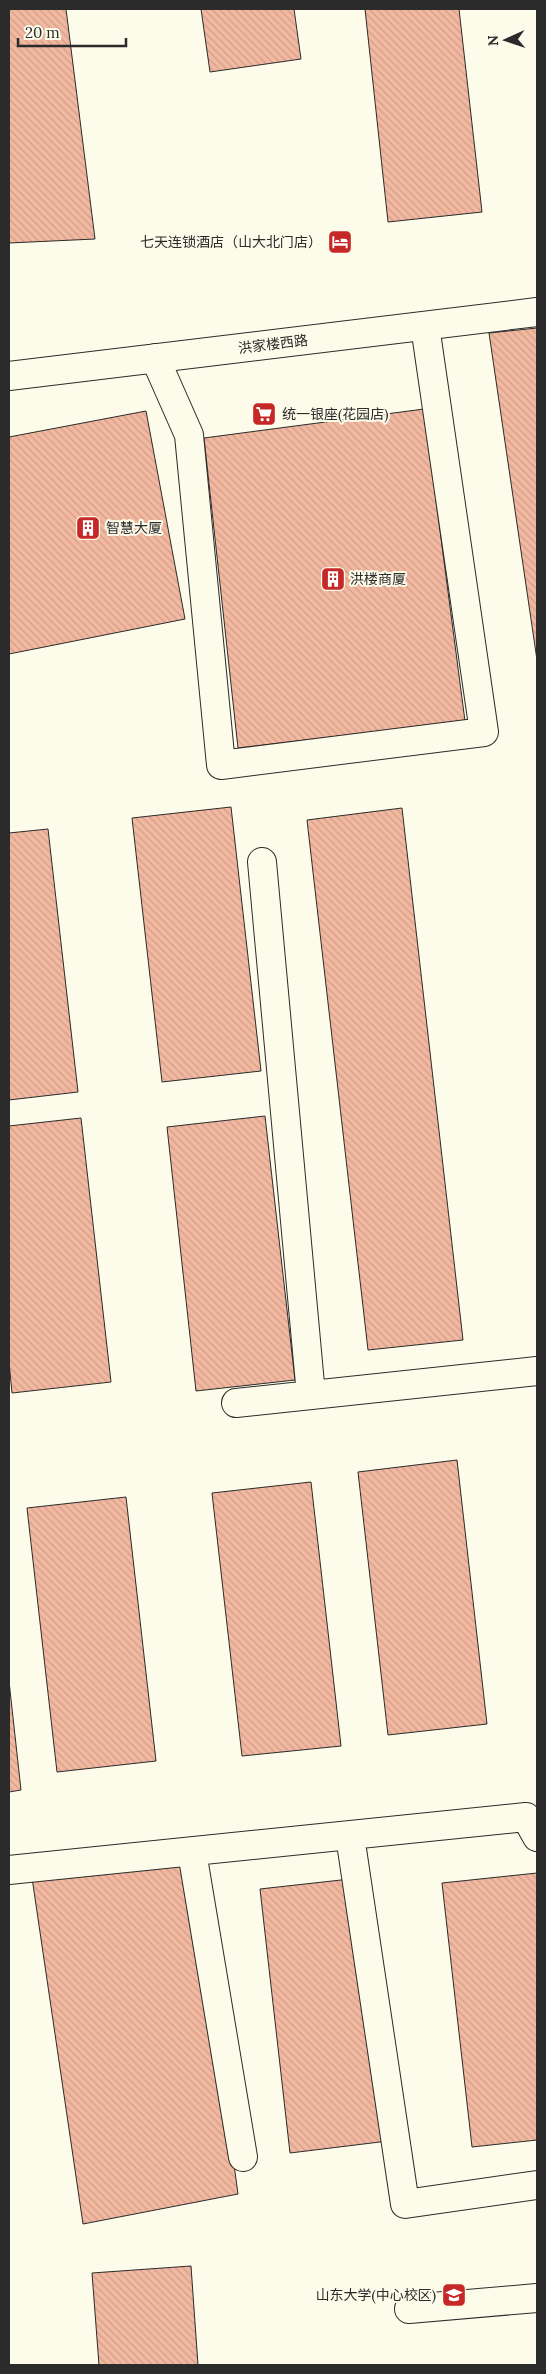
<svg xmlns="http://www.w3.org/2000/svg" width="546" height="2374" viewBox="0 0 546 2374" font-family="Lora,'Noto Sans SC',serif">
<style>
.building{fill:url(#building-back-hatch);stroke:#2b2b2b}
.lines{fill:none;stroke-linecap:round;stroke-linejoin:round}
.minor-casing{stroke:#2b2b2b;stroke-width:30}
.minor{stroke:#fdfbea;stroke-width:28}
.labels{text-anchor:middle;dominant-baseline:central;stroke-width:4;stroke-linejoin:round;paint-order:stroke}
.poi-label{font-size:14px;fill:#2b2b2b;stroke:#fdfbea;text-anchor:start}
.street-label{font-size:14px;fill:#2b2b2b;stroke:#fdfbea}
</style>
<defs>
<pattern id="building-back-hatch" width="6" height="6" patternUnits="userSpaceOnUse" patternTransform="scale(1.25)"><rect width="6" height="6" fill="#f2b8a0"/><path d="M-1 5l2 2M0 0l6 6M5-1l2 2" fill="none" stroke="#d09e8a"/></pattern>
</defs>
<rect width="100%" height="100%" fill="#fdfbea"/>
<path class="building" d="M9,9H66L95,239L9,243Z
M201,9H294L301,59L210,72Z
M365,9H459L482,212L388,222Z
M537,328V660L489,333Z
M424,409L465,721L238,748L204,438Z
M146,411L185,619L9,654V437Z
M231,807L261,1071L162,1082L132,818Z
M402,808L463,1340L368,1350L307,820Z
M48,829L78,1092L9,1100V833Z
M265,1116L295,1380L196,1391L167,1127Z
M81,1118L111,1382L12,1393L9,1362V1126Z
M457,1460L487,1724L388,1735L358,1472Z
M311,1482L341,1746L242,1756L212,1493Z
M126,1497L156,1761L57,1772L27,1508Z
M9,1681L21,1790L9,1792Z
M192,1856L238,2194L83,2224L31,1871Z
M537,1873V2140L472,2147L442,1883Z
M359,1878L388,2141L290,2153L260,1889Z
M191,2266L198,2365H99L92,2273Z"/>
<g class="lines">
<defs>
<path id="minor" d="M155,358L189,435L221,765L484,732L425,326
M9,376L537,312
M262,862L311,1395
M236,1403L537,1371
M350,1836L405,2204L537,2185
M192,1852L243,2157
M9,1870L526,1817L537,1837
M409,2309L537,2298"/>
</defs>
<use href="#minor" class="minor-casing"/>
<use href="#minor" class="minor"/>
</g>
<defs>
<symbol id="hotel-square" viewBox="-11 -11 22 22"><rect x="-9" y="-9" width="18" height="18" rx="4" fill="#c62828" stroke="#fdfbea"/><path d="M-6-4.5h1.5V1H6V5H4.5V3h-9V5H-6ZM-4 0a1.8 1.8 0 1 1 3.6 0ZM.5 0V-2.5h3Q6-2.5 6 0Z" fill="#fff"/></symbol>
<symbol id="supermarket-square" viewBox="-11 -11 22 22"><rect x="-9" y="-9" width="18" height="18" rx="4" fill="#c62828" stroke="#fdfbea"/><path d="M-6-5.5h2.5l.6 2H6L4.5 2H-2.5L-4.4-4H-6ZM-1.5 3.2a1.3 1.3 0 1 0 .1 0ZM3 3.2a1.3 1.3 0 1 0 .1 0Z" fill="#fff"/></symbol>
<symbol id="building-square" viewBox="-11 -11 22 22"><rect x="-9" y="-9" width="18" height="18" rx="4" fill="#c62828" stroke="#fdfbea"/><path d="M-4-6H4V6H1V3H-1V6H-4ZM-2.5-4.3h1.7v1.8h-1.7ZM.8-4.3h1.7v1.8H.8ZM-2.5-1h1.7V.8h-1.7ZM.8-1h1.7V.8H.8Z" fill="#fff"/></symbol>
<symbol id="university-square" viewBox="-11 -11 22 22"><rect x="-9" y="-9" width="18" height="18" rx="4" fill="#c62828" stroke="#fdfbea"/><path d="M0-5L7-2L0 1L-7-2ZM-4 1L0 2.5L4 1V4Q0 6-4 4Z" fill="#fff"/></symbol>
</defs>
<g fill-rule="evenodd">
<use href="#hotel-square" x="326" y="228" width="28" height="28"/>
<use href="#supermarket-square" x="250" y="400" width="28" height="28"/>
<use href="#building-square" x="74" y="514" width="28" height="28"/>
<use href="#building-square" x="319" y="565" width="28" height="28"/>
<use href="#university-square" x="440" y="2281" width="28" height="28"/>
</g>
<g class="labels">
<g class="poi-label">
<text x="322" y="242" text-anchor="end">七天连锁酒店（山大北门店）</text>
<text x="282" y="414">统一银座(花园店)</text>
<text x="106" y="528">智慧大厦</text>
<text x="350" y="579">洪楼商厦</text>
<text x="436" y="2295" text-anchor="end">山东大学(中心校区)</text>
</g>
<g class="street-label">
<text transform="translate(273 344) rotate(-7)">洪家楼西路</text>
</g>
</g>
<rect width="546" height="2374" fill="none" stroke="#2b2b2b" stroke-width="20"/>
<g transform="translate(506 40) rotate(267)" stroke="#fdfbea" stroke-width="4" paint-order="stroke">
<path d="M0-4L9 19L0 12L-9 19Z" fill="#2b2b2b"/>
<text y="-8" font-size="14" font-weight="bold" text-anchor="middle" fill="#2b2b2b">N</text>
</g>
<path d="M18 38v8h108v-8" fill="none" stroke="#2b2b2b" stroke-width="2.5"/>
<text x="25" y="38" font-size="15" fill="#2b2b2b" stroke="#fdfbea" stroke-width="4" paint-order="stroke">20 m</text>
</svg>
